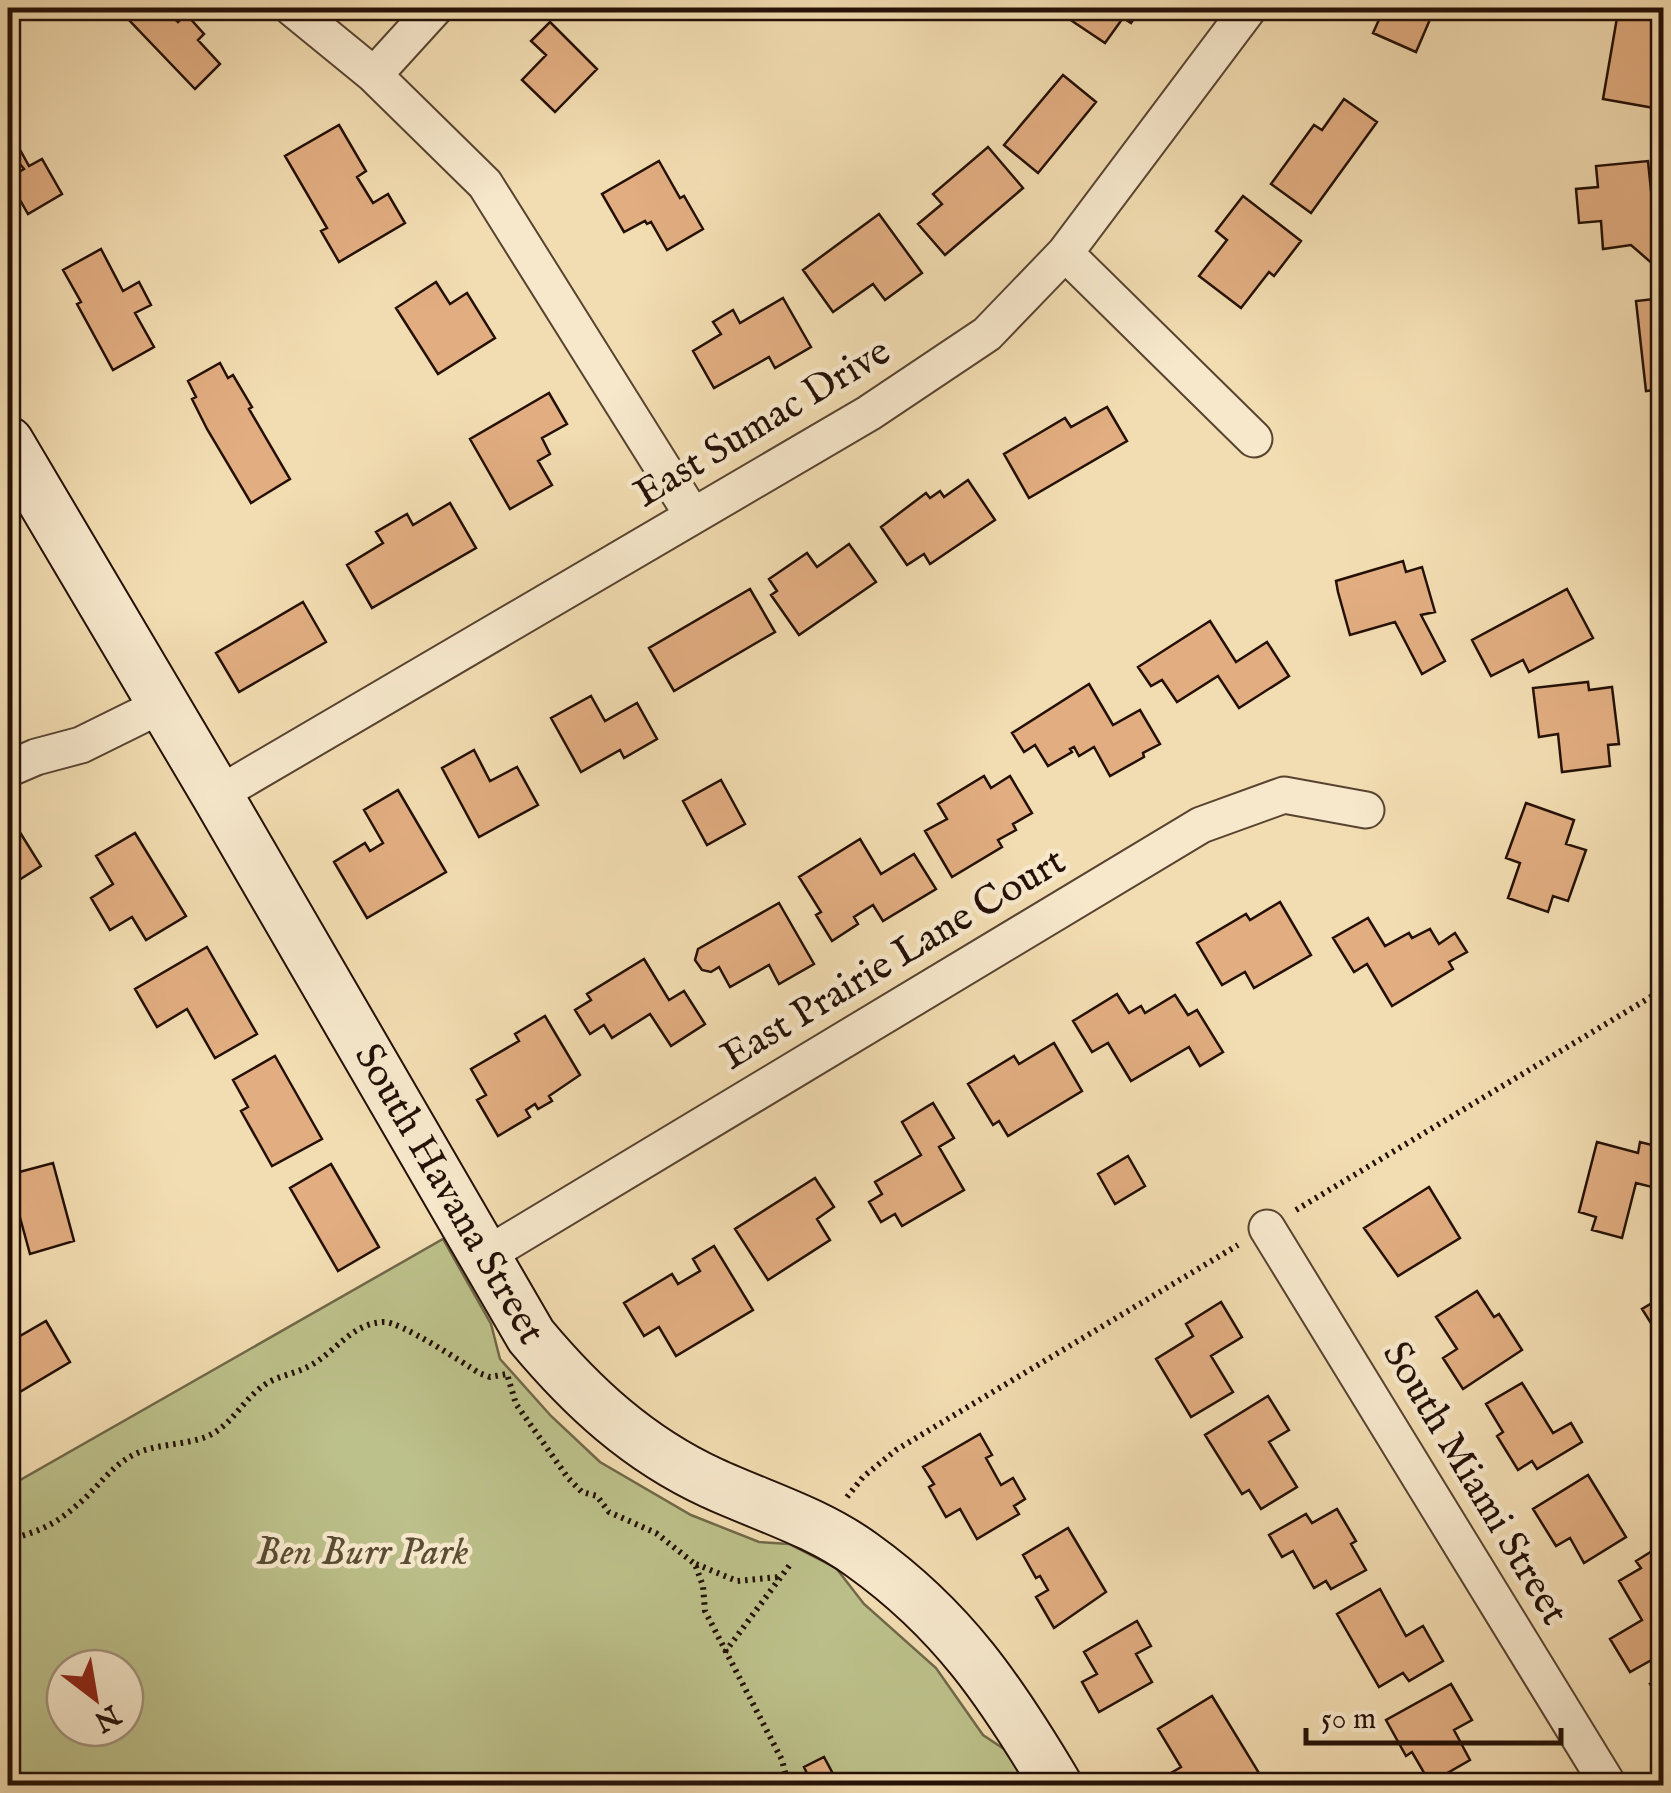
<svg xmlns="http://www.w3.org/2000/svg" width="1671" height="1793" viewBox="0 0 1671 1793" font-family="'IM FELL English',serif">
<style>
.green{fill:#bcc08a;stroke:#706848;stroke-width:2.5;fill-rule:evenodd}
.building{fill:#e1ad81;stroke:#241006;stroke-width:2.5}
.lines{fill:none;stroke-linecap:round;stroke-linejoin:round}
.street-casing{stroke:#584331;stroke-width:39}
.secondary-casing{stroke:#241006;stroke-width:54}
.path{stroke:#241006;stroke-width:6;stroke-dasharray:2.5 5;stroke-linecap:butt}
.street{stroke:#f7e8cc;stroke-width:35}
.secondary{stroke:#f7e8cc;stroke-width:50}
.labels{text-anchor:middle;dominant-baseline:central;stroke-width:9;stroke-linejoin:round;paint-order:stroke}
.street-label{font-size:40px;fill:#241006;stroke:#f7e8cc}
.park-label{font-size:40px;font-style:italic;fill:#594e34;stroke:#f7e8cc}
</style>
<rect width="100%" height="100%" fill="#f2dcb1"/>
<filter id="stains"><feTurbulence type="fractalNoise" baseFrequency=".002" numOctaves="4"/><feColorMatrix values="0 0 0 0 .2 0 0 0 0 .09 0 0 0 0 .02 0 0 0 .5 -.17"/></filter>
<radialGradient id="worn" r=".72"><stop offset=".6" stop-color="#630" stop-opacity="0"/><stop offset="1" stop-color="#630" stop-opacity=".3"/></radialGradient>
<path class="green" d="M443,1239L491,1324L500,1359L551,1416L600,1462L691,1515L759,1542L789,1544L836,1568L864,1604L936,1668L983,1735L1004,1749L1029,1785H8V1487ZM65,1668H125V1728H65Z"/>
<path class="building" d="M140,8H163L178,22L186,14L204,34L198,40L220,64L195,89L128,19Z
M1077,8H1141L1131,23L1123,18L1105,43L1069,19Z
M1370,8H1448L1445,14L1434,10L1416,52L1373,33L1382,13Z
M1643,9L1664,13V59L1654,108L1603,99L1618,12L1642,16Z
M550,22L597,69L555,112L522,80L546,55L531,41Z
M1063,75L1096,102L1038,173L1004,145Z
M1344,99L1377,122L1311,213L1271,184L1314,125L1322,130Z
M339,125L366,171L357,177L373,203L388,194L405,223L339,262L321,231L327,228L285,156Z
M8,128L29,166L42,159L62,194L28,214L8,179L24,169L20,164L8,171Z
M988,147L1023,188L945,255L918,224L942,204L933,194Z
M659,161L680,198L684,196L703,229L667,250L651,222L647,224L645,221L624,232L602,194Z
M1648,161L1653,210L1664,219V255L1655,266L1631,245L1603,249L1601,221L1579,223L1576,189L1598,187L1596,166Z
M1243,196L1301,241L1274,276L1269,272L1241,308L1199,276L1227,240L1216,231Z
M879,214L922,273L885,300L873,284L833,312L803,270Z
M101,249L123,291L139,282L151,305L135,313L154,347L113,370L77,304L81,302L63,270Z
M436,282L450,304L467,293L495,338L438,374L396,308Z
M783,298L811,347L775,368L769,357L714,388L693,351L721,334L713,322L733,310L740,323Z
M1664,298V389L1646,391L1636,301Z
M220,363L228,378L233,375L252,407L249,409L290,479L251,503L207,429L192,399L196,397L188,381Z
M549,393L567,424L542,438L550,454L538,461L552,485L510,509L470,439Z
M1107,407L1127,441L1029,498L1004,454L1065,418L1071,427Z
M968,480L995,520L930,564L924,554L907,565L881,527L926,493L930,498L940,491L944,497Z
M450,503L476,548L372,608L347,565L383,543L376,532L407,514L413,525Z
M849,544L876,582L799,635L771,595L777,591L769,579L807,553L817,567Z
M1403,561L1406,572L1422,567L1435,612L1421,615L1445,661L1422,674L1395,622L1350,635L1338,592L1336,581Z
M750,589L775,632L674,691L649,648Z
M1567,589L1593,638L1529,672L1523,660L1491,676L1472,640Z
M303,602L326,642L239,692L216,653Z
M1210,621L1236,662L1267,642L1289,676L1239,708L1218,676L1177,702L1162,680L1151,686L1138,667Z
M1588,682L1589,690L1612,687L1619,744L1608,745L1610,766L1562,772L1558,734L1539,737L1533,688Z
M1089,684L1113,725L1140,710L1160,744L1143,753L1144,757L1110,776L1094,747L1079,756L1074,747L1070,749L1072,752L1048,766L1035,745L1024,752L1012,733Z
M591,696L605,721L637,703L657,739L624,758L620,750L581,772L551,718Z
M474,750L490,781L517,767L538,805L479,837L442,768Z
M984,776L991,788L1010,776L1032,813L1013,824L1016,830L998,840L1002,847L952,877L925,831L947,819L938,804Z
M721,780L745,824L707,845L683,801Z
M398,790L446,872L367,918L334,862L365,843L370,851L383,843L364,810Z
M1526,803L1574,820L1566,844L1586,850L1568,901L1553,896L1548,912L1508,898L1520,863L1506,858Z
M16,826L41,866L8,887V832Z
M135,833L186,916L146,940L132,917L110,930L91,898L113,884L96,856Z
M860,839L881,874L914,854L936,889L883,921L873,905L854,917L858,924L832,941L816,915L821,912L799,877Z
M1280,902L1311,955L1254,988L1245,972L1222,985L1197,943L1246,914L1250,920Z
M779,903L814,964L779,984L769,965L730,987L719,967L711,972L702,970L695,960L698,949Z
M1368,918L1385,946L1409,933L1412,938L1430,929L1439,944L1455,933L1467,952L1449,962L1453,969L1392,1006L1367,964L1354,972L1333,938Z
M207,947L257,1034L215,1058L187,1009L157,1027L135,989Z
M644,959L669,1000L684,991L705,1024L671,1046L650,1014L612,1038L604,1025L590,1034L575,1010L591,1000L587,994Z
M1117,994L1129,1013L1141,1006L1145,1013L1175,995L1188,1015L1197,1010L1223,1052L1200,1066L1189,1047L1131,1081L1108,1043L1092,1052L1073,1021Z
M545,1016L580,1075L549,1096L552,1101L538,1109L535,1104L526,1110L530,1117L498,1136L477,1100L486,1095L471,1069L519,1041L515,1034Z
M1054,1043L1082,1091L1008,1136L999,1121L993,1125L968,1084L1014,1056L1019,1064Z
M275,1056L322,1139L272,1166L241,1111L248,1107L233,1080Z
M933,1103L954,1138L939,1147L964,1190L902,1226L895,1214L881,1222L869,1202L882,1194L875,1182L921,1155L902,1122Z
M1597,1142L1638,1153L1640,1142L1664,1148V1190L1636,1183L1622,1238L1592,1230L1596,1217L1579,1212Z
M1128,1156L1145,1186L1115,1204L1098,1174Z
M53,1163L74,1241L30,1254L19,1214L8,1217V1175Z
M331,1164L379,1247L338,1271L290,1188Z
M815,1178L834,1207L817,1219L830,1240L768,1280L735,1229Z
M1429,1187L1460,1238L1398,1276L1364,1228Z
M714,1246L753,1310L676,1356L659,1327L644,1336L624,1303L672,1274L678,1284L700,1271L693,1259Z
M1477,1291L1494,1317L1499,1314L1522,1350L1463,1389L1443,1358L1457,1349L1436,1317Z
M1664,1296V1344L1642,1309Z
M1221,1302L1242,1337L1211,1356L1233,1392L1191,1417L1156,1359L1193,1336L1186,1324Z
M46,1321L70,1362L8,1399V1343Z
M1522,1383L1553,1433L1571,1423L1582,1442L1537,1469L1532,1461L1518,1470L1497,1436L1503,1432L1486,1404Z
M1268,1396L1289,1430L1269,1442L1297,1487L1261,1509L1249,1490L1242,1494L1205,1435Z
M980,1434L992,1455L986,1458L1001,1485L1013,1478L1025,1499L1014,1506L1019,1514L977,1539L960,1509L946,1517L929,1487L934,1484L923,1467Z
M1588,1475L1626,1537L1584,1563L1570,1538L1556,1546L1533,1509Z
M1337,1509L1356,1541L1351,1544L1366,1570L1331,1589L1326,1581L1314,1588L1293,1551L1282,1557L1269,1535L1306,1514L1312,1523Z
M1068,1528L1106,1592L1054,1628L1036,1597L1048,1590L1040,1576L1036,1578L1023,1555Z
M1657,1548L1664,1559V1653L1630,1672L1610,1639L1642,1620L1619,1581L1641,1568L1636,1561Z
M1380,1589L1406,1636L1423,1626L1443,1661L1409,1681L1403,1673L1379,1687L1337,1614Z
M1137,1621L1151,1646L1136,1654L1152,1682L1099,1712L1082,1682L1097,1674L1084,1652Z
M1664,1675V1706L1650,1684Z
M1451,1684L1472,1720L1454,1730L1470,1760L1430,1783L1412,1752L1406,1756L1386,1720Z
M1212,1696L1259,1773L1239,1786H1179L1171,1773L1181,1767L1158,1729Z
M824,1757L832,1772L811,1782L804,1767Z"/>
<g class="lines">
<defs>
<path id="street" d="M292,8L374,75L485,184L693,516
M374,75L435,8
M1065,253L1254,439
M8,769L36,757L81,745L162,705
M217,795L869,413L987,334L1065,253L1249,8
M1267,1228L1609,1786
M483,1257L1201,825L1284,795L1366,810"/>
<g id="secondary">
<path id="s1" d="M8,442L217,795L531,1336C582,1397 638,1449 712,1483C762,1506 817,1522 862,1555C953,1620 1001,1692 1057,1786"/>
</g>
</defs>
<use href="#street" class="street-casing"/>
<use href="#secondary" class="secondary-casing"/>
<path class="path" d="M1296,1210L1664,989
M847,1497L863,1477L896,1450L1238,1245
M8,1539C34,1534 56,1524 76,1506C96,1490 110,1467 133,1455C156,1443 184,1446 208,1436C230,1426 240,1405 258,1390C274,1375 295,1375 313,1364C338,1349 353,1323 384,1322C401,1322 462,1362 479,1373L490,1377L507,1374L516,1404L568,1478L582,1492L597,1496L609,1512L656,1533L695,1564L703,1586L705,1611L782,1760L788,1784L796,1786
M696,1564L737,1581L779,1577
M725,1652L792,1562"/>
<use href="#street" class="street"/>
<use href="#secondary" class="secondary"/>
</g>
<g class="labels">
<g class="street-label">
<text transform="translate(763 424) rotate(-31)">East Sumac Drive</text>
<text transform="translate(894 960) rotate(-31)">East Prairie Lane Court</text>
<text stroke="none"><textPath href="#s1" startOffset="872">South Havana Street</textPath></text>
<text transform="translate(1474 1484) rotate(59)">South Miami Street</text>
</g>
<g class="park-label">
<text x="362" y="1553">Ben Burr Park</text>
</g>
</g>
<rect width="1671" height="1793" fill="none" stroke="#f2dcb1" stroke-width="40"/>
<rect x="10" y="10" width="1651" height="1773" fill="none" stroke="#241006" stroke-width="5"/>
<rect x="20" y="20" width="1631" height="1753" fill="none" stroke="#241006" stroke-width="2.5"/>
<g transform="translate(95 1698) rotate(149)"><circle r="48" fill="#f7e8cc" stroke="#a3927d" stroke-width="2.5"/>
<path d="M0-8L18 38L0 25L-18 38Z" fill="#8f2418"/>
<text y="-15" font-size="28" font-weight="bold" text-anchor="middle" fill="#241006">N</text>
</g>
<path d="M1306 1728v15h255v-15" fill="none" stroke="#241006" stroke-width="5"/>
<text x="1321" y="1728" font-size="30" fill="#241006" stroke="#f7e8cc" stroke-width="8" paint-order="stroke">50 m</text>
<rect width="100%" height="100%" filter="url(#stains)"/>
<rect width="100%" height="100%" fill="url(#worn)"/>
</svg>
